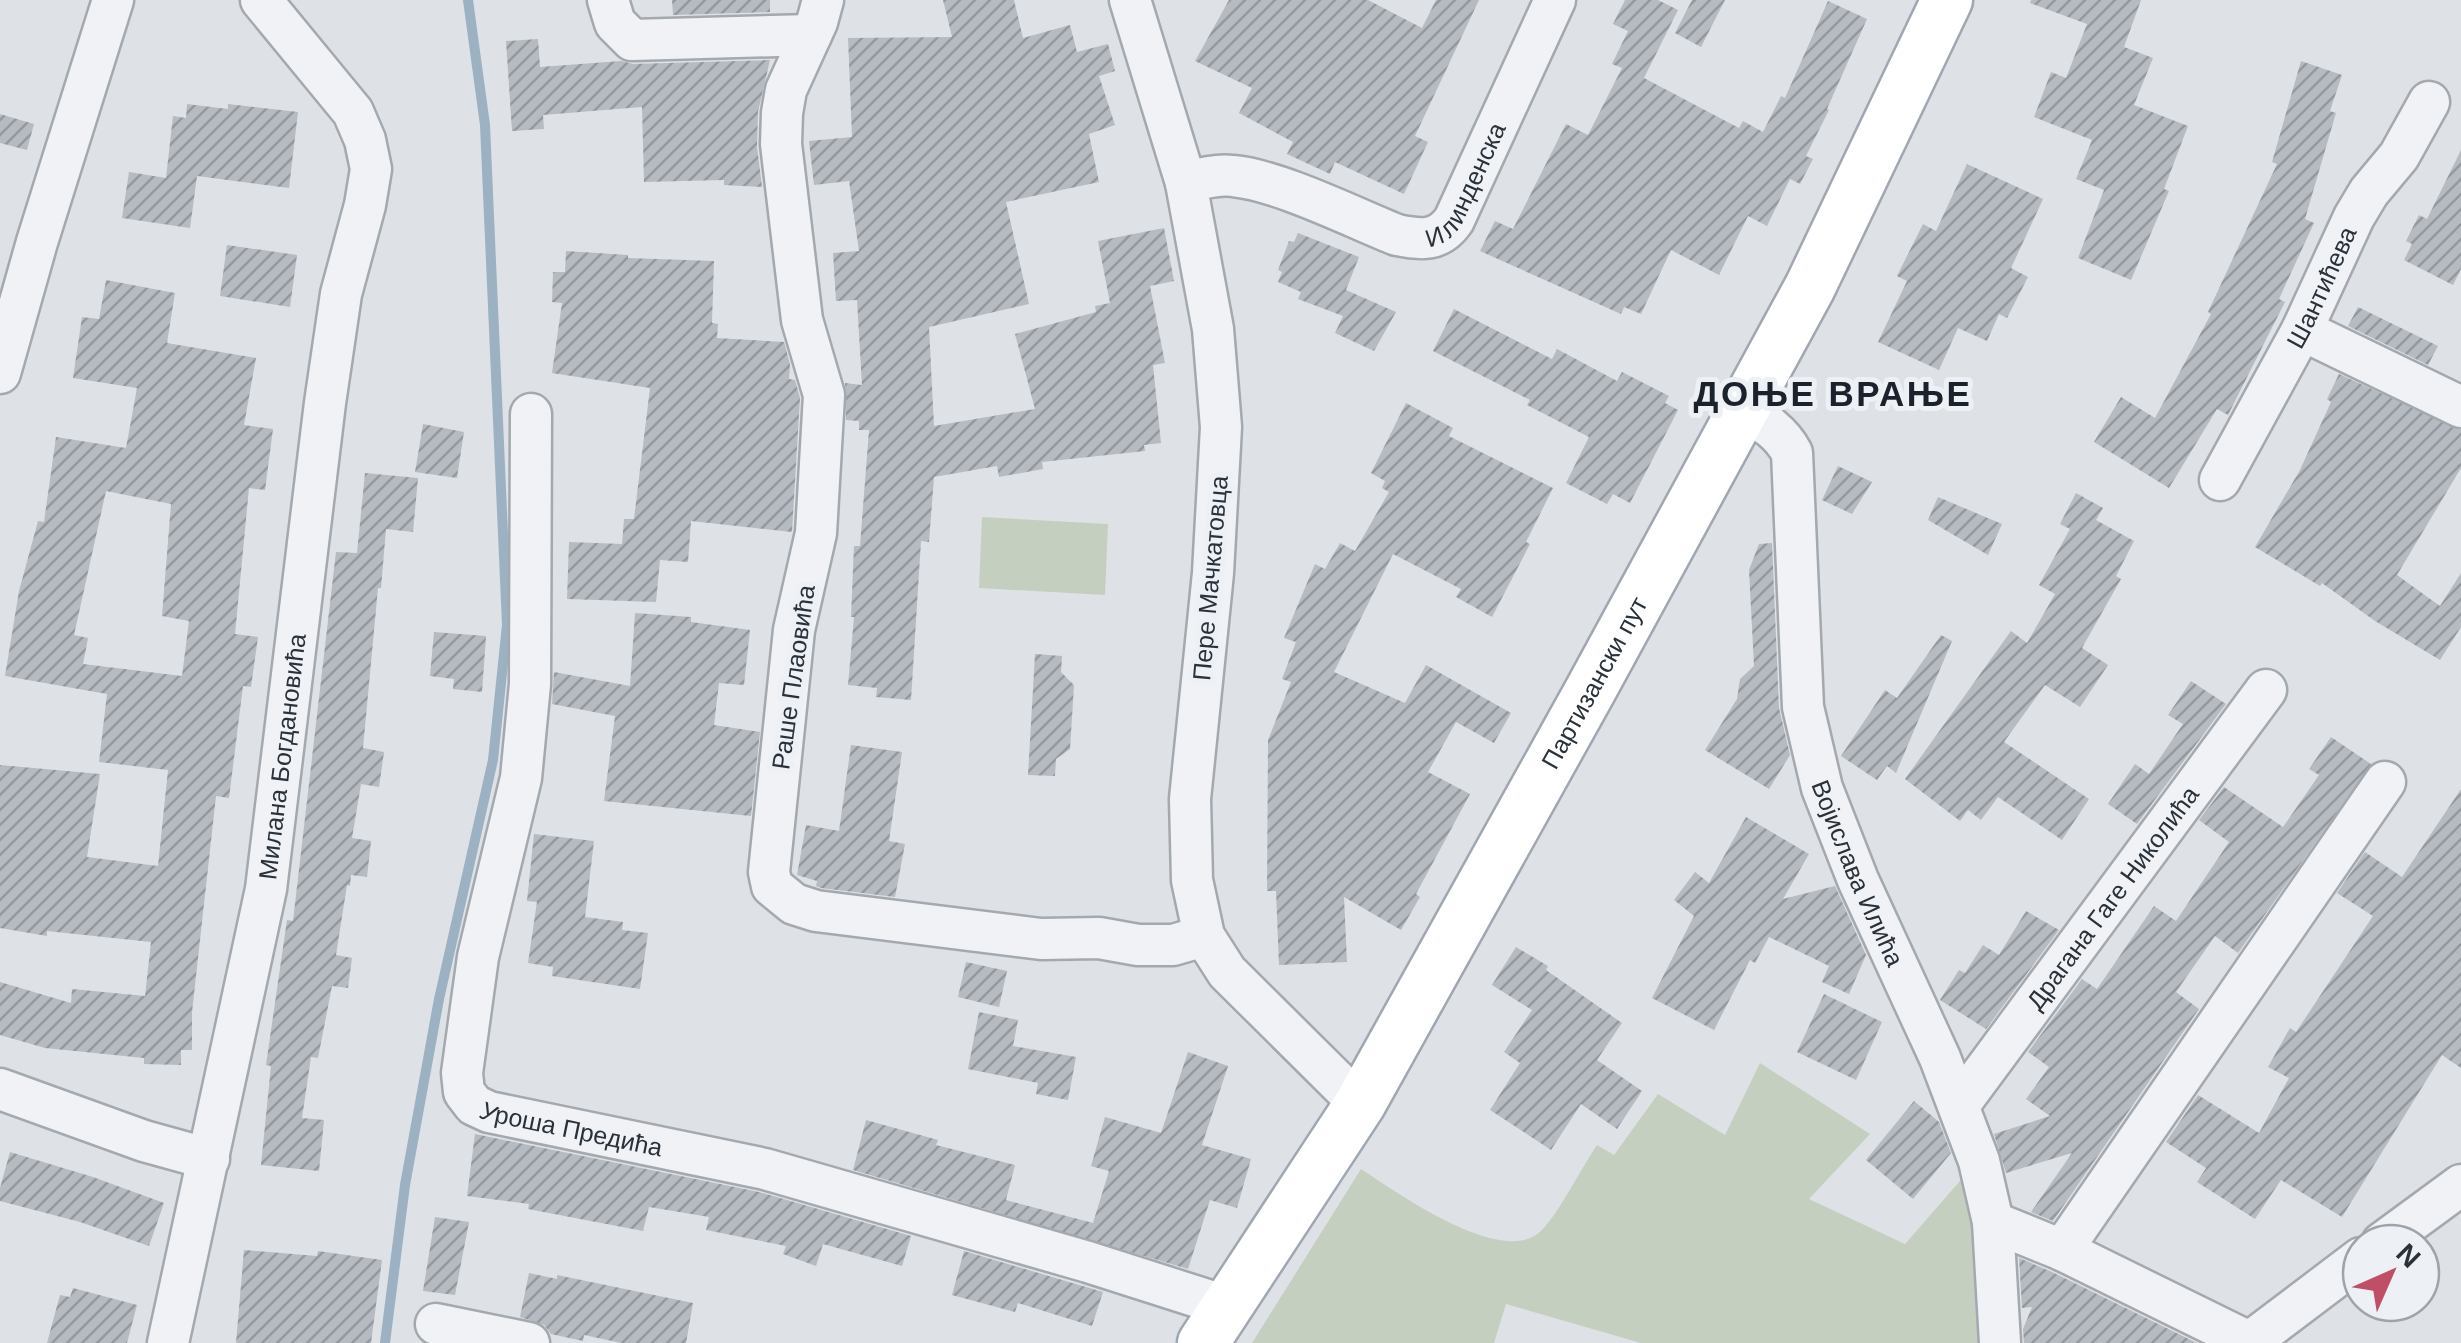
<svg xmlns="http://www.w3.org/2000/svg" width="2461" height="1343" viewBox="0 0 2461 1343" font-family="Arial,sans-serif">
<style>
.green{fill:#c5cfc0}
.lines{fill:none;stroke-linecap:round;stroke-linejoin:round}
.stream{stroke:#9cb1c2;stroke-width:10}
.building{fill:url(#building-hatch);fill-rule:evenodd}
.minor-casing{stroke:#a4a9af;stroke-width:45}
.major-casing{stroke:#9fa7b0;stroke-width:55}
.minor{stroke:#f0f2f5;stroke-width:40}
.major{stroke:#fff;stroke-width:50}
.labels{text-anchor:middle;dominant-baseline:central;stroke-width:10;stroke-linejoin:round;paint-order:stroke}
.street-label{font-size:25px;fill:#29313b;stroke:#edf0f4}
.district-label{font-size:35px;font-weight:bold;letter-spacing:2.5px;fill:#1b222c;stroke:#edf0f4}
</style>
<defs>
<pattern id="building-hatch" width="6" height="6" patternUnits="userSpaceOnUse" patternTransform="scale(2.5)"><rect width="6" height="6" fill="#b6bbc2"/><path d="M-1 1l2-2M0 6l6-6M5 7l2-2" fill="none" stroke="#94999f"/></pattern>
</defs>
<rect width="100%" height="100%" fill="#dee2e6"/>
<path class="green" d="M982,517L1108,524L1105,595L979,588Z
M1760,1063L1870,1134L1809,1199L1905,1244L1966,1174L1978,1213L1980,1343H1641L1506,1304L1494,1343H1252L1361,1169C1395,1191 1504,1270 1542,1230C1562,1208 1580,1170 1597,1145L1614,1155L1658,1094L1725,1135Z"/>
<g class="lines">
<path class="stream" d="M385,1343L405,1185L439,999L493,760L507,625L485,125L468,0"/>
</g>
<path class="building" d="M672,0H770V12L673,15Z
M943,0H1014L1023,38L1070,25L1077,52L1108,44L1115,71L1099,76L1115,125L1089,134L1099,182L1006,202L1029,304L929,327L934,426L1035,409L1015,334L1096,312L1095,306L1110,303L1098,241L1164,228L1174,281L1150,286L1165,363L1153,365L1161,443L1144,445L1145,451L1042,462L1043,469L999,477L997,466L934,477L929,542L921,541L911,700L876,697L877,688L848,685L854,617H851L854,546H860L869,430H859V421L846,420L845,383L862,385L857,300L836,301L833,253L859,251L849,181L814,185L809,141L852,137L848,38L952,37Z
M1229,0H1368L1422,28L1436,0H1479L1415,136L1428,142L1404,194L1335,162L1330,174L1287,154L1293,142L1239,113L1252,88L1195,61Z
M1625,0H1658L1678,10L1644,78L1739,128L1743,121L1763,132L1781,96L1785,98L1828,1L1867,19L1827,109L1829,110L1806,156L1813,159L1800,184L1790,179L1767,226L1748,216L1719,275L1671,250L1641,314L1624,307L1621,314L1480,251L1495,221L1513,229L1566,124L1588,135L1622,68L1612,64L1628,31L1613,24Z
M1692,0H1725L1701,47L1675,33Z
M2031,0H2141L2124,47L2153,58L2134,105L2188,126L2164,189L2169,191L2131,280L2078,258L2104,190L2076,179L2092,140L2034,117L2051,72L2066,78L2087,24L2030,3Z
M538,39L540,67L621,61L633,64L770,60L758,112L757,147L762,187L724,185V180L644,182L642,107L543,115L544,129L512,131L506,41Z
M2301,61L2342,75L2330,111L2336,113L2305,219L2314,223L2279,299L2285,302L2228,415L2217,409L2169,488L2094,442L2121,397L2155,418L2211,314L2208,312L2277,164L2272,162Z
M187,104L228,109V104L298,112L289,188L197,176L190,228L122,218L129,172L166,178L173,116L186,118Z
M0,114L34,124L27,150L0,143Z
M2461,150V269L2453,285L2404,260L2412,244L2406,241L2419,215L2427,219Z
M1967,164L2043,199L2011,268L2028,277L2007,318L1999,314L1987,341L1958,328L1939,370L1878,342L1907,281L1897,276L1923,224L1936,231Z
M1298,233L1359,257L1346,290L1396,312L1374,351L1335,333L1343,316L1298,299L1301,292L1278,282L1282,272L1278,270L1289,241L1294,242Z
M227,245L297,255L290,307L220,296Z
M566,251L628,255V258L714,261L712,323L718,324L717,338L784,342L790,364L789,379L795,380L800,398L792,532L691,521L688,562L660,560L656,602L567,599L569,542L622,544L624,519H634L650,388L552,373L562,303L552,302L553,272H565Z
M106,280L175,293L167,343L256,358L244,425L273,429L265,490L249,488L235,634L258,637L251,687L243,686L229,798L216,796L192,1012V1050H181V1065L144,1064V1058L45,1048L0,1035V982L71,1003L72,989L145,996L151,942L47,931V936L0,928V765L100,774L87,857L158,866L168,770L99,762L107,694L5,676L19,591L38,521L44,522L56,437L126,448L137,388L73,378L82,317L99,319ZM106,491L171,504L162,616L189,621L182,676L83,664L88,638L74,635Z
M2358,307L2438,346L2428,365L2348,326Z
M1454,309L1552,359L1557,349L1617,381L1622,372L1669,396L1665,403L1678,410L1630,503L1613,494L1607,504L1566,483L1589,437L1527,405L1530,400L1433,351Z
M2339,374L2461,430V468L2397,575L2440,606L2461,573V627L2440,660L2375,621L2322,583L2320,586L2255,547L2300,470L2331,402L2327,399Z
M1406,403L1453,428L1449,436L1553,488L1526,542L1530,544L1492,617L1456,597L1461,589L1393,554L1334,672L1405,703L1426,665L1511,713L1494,743L1456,722L1428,772L1470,794L1416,894L1420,897L1401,930L1344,897L1347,962L1279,965L1276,891H1267L1268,740L1291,682L1282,679L1296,642L1284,638L1315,564L1325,569L1340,543L1355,551L1389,492L1382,488L1385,481L1371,473Z
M423,424L464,432L457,478L415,472Z
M1838,466L1872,482L1852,514L1822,500Z
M365,473L418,478L413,532L386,529L381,588H378L363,748L384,752L379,787L361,784L352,838L371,841L367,877L351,875L350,886L347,885L336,955L352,958L348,988L332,986L318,1058L311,1057L302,1118L324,1120L319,1171L261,1165L271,1066L266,1065L287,920L293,921L336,552L357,553Z
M2076,493L2103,508L2096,520L2134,541L2116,576L2121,579L2082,648L2108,665L2080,707L2045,685L2004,742L2089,799L2062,840L1998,797L1981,820L1968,810L1960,821L1905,779L2011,631L2027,643L2055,594L2039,585L2070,529L2060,524Z
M1938,497L2002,524L1988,555L1928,520Z
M1772,543L1779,708L1790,755L1769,789L1705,750L1737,699L1740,679L1754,666L1749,570L1759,544Z
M635,613L691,617V622L750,630L744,685L719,683L714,725L760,732L751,816L604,801L615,716L552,704L554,672L630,686Z
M434,632L486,636L482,692L453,689L454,679L430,676Z
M1941,635L1952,641L1896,773L1887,766L1877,780L1841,756L1885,690L1897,698Z
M1035,654L1062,656L1061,672L1074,685L1070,749L1056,759L1055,776L1028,775Z
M2191,681L2226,704L2137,824L2108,804L2135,764L2149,774L2183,724L2168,715Z
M2331,737L2371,764L2238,953L2215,936L2176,992L2199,1009L2053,1221L2031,1212L2072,1153L2006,1173L1994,1134L2050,1116L2026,1099L2049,1067L2028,1052L2082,979L2097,989L2154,906L2176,921L2229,842L2199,820L2224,787L2283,827L2319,775L2309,769Z
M851,745L902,752L889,841L905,844L895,897L821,888L816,886L817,881L797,875L806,825L839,831Z
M2461,789V1068L2442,1055L2342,1217L2281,1180L2255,1219L2197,1182L2206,1168L2166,1142L2198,1095L2259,1133L2289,1078L2268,1067L2290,1028L2296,1032L2373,916L2337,893L2365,852L2402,877Z
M1746,817L1809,854L1783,899L1835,886L1866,955L1849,994L1822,982L1829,966L1769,937L1755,963L1750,960L1714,1030L1652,998L1694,916L1674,900L1695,872L1709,883Z
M534,834L594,841L585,917L623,922L622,930L648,933L640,989L552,976L553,967L528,963L537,902L527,901Z
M2026,911L2059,930L1986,1029L1940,1000L1959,970L1965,973L1983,945L1999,955Z
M1516,947L1548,966L1546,970L1622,1023L1597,1060L1642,1091L1617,1129L1581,1104L1551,1150L1490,1110L1520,1063L1504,1052L1532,1010L1492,985Z
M966,962L1007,971L999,1007L958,997Z
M1824,994L1882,1022L1856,1080L1797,1052Z
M979,1012L1018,1020L1013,1046L1076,1057L1068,1100L1036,1094L1038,1083L968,1069Z
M1188,1052L1228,1066L1202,1145L1251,1159L1237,1208L1210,1200L1188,1269L853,1170L866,1120L938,1140L936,1145L1015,1165L1006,1200L1093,1223L1109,1171L1091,1166L1105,1117L1161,1133Z
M1914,1101L1939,1122L1951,1153L1913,1199L1866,1160Z
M475,1134L759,1192L911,1236L902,1266L823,1244L816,1266L783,1254L786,1246L706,1230L709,1217L649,1207L643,1231L528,1209L529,1204L467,1196Z
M10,1152L93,1177L164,1203L149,1246L80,1222L0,1201V1188Z
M435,1217L469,1222L455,1295L423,1291Z
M244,1250L317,1256L318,1251L382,1260L371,1343H236Z
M964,1251L1103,1292L1092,1326L1018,1303L1015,1312L952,1295Z
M2019,1258L2052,1272L2197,1343H2024L2023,1329L2032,1307L2022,1308Z
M529,1273L557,1279V1275L693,1303L686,1343H621L584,1335L583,1341L551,1334L544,1325L520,1317Z
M73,1288L137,1305L127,1343H47L60,1295L70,1297Z"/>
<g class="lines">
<defs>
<g id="minor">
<path d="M608,0L615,23L632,40L811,35"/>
<path d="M823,0L817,22L786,90L782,113L781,144L802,320L824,395L816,533L794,630L769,872L772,886L794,904L816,911L1041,939L1099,938L1138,945H1173L1204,936"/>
<path d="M1130,0L1186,183L1213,329L1221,427L1213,573L1190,799L1192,880L1204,936L1227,972L1360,1104"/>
<path id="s1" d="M1186,183C1202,178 1217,174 1233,176C1278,180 1352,217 1397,235C1421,240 1439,242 1454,220L1555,0"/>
<path d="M2302,330L2461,407"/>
<path d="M0,373L37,242L113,0"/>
<path id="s2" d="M1744,410C1764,422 1781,432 1792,453L1803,707L1822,788L1858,880L1940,1058L1979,1161L1993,1222L2000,1343"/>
<path id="s3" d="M531,414L530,684L521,778L478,957L462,1073L464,1092L474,1105L489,1112L765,1169L1088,1262L1229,1307"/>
<path id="s4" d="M2220,480L2302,330L2354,217L2369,192L2399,156L2429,102"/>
<path d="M0,1089L144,1141L209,1159"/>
<path id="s5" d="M1959,1105L2266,690"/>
<path d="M1993,1222L2062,1250L2251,1343"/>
<path d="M2382,1243L2461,1185"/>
<path d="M2062,1250L2385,782"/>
<path d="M436,1324L529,1343"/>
<path d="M2250,1342L2361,1258"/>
<path id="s6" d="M168,1343L266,889L325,403L341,294L365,205L371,169L365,140L353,112L261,0"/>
</g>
<g id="major">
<path id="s7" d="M1203,1343L1360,1104L1590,691L1810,287L1947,0"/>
</g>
</defs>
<use href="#minor" class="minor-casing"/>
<use href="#major" class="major-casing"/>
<use href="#minor" class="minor"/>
<use href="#major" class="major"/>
</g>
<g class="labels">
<g class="street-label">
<text stroke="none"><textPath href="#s1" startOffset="322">Илинденска</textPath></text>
<text stroke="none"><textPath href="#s4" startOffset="218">Шантићева</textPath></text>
<text transform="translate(1210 578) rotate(-85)">Пере Мачкатовца</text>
<text transform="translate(793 677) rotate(-82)">Раше Плаовића</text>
<text stroke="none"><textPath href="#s7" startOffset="768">Партизански пут</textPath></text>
<text stroke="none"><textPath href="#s6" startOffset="598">Милана Богдановића</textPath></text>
<text stroke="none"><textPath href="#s2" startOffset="495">Војислава Илића</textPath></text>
<text stroke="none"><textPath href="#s5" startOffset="258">Драгана Гаге Николића</textPath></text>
<text stroke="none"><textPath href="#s3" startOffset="802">Уроша Предића</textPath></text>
</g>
<g class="district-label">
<text x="1833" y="393">ДОЊЕ ВРАЊЕ</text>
</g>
</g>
<g transform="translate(2391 1273) rotate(45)"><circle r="48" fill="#edf0f4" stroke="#9fa4aa" stroke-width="2.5"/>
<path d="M0-8L18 38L0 25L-18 38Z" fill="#bf4f67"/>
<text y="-15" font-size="28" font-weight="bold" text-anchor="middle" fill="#29313b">N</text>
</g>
</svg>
